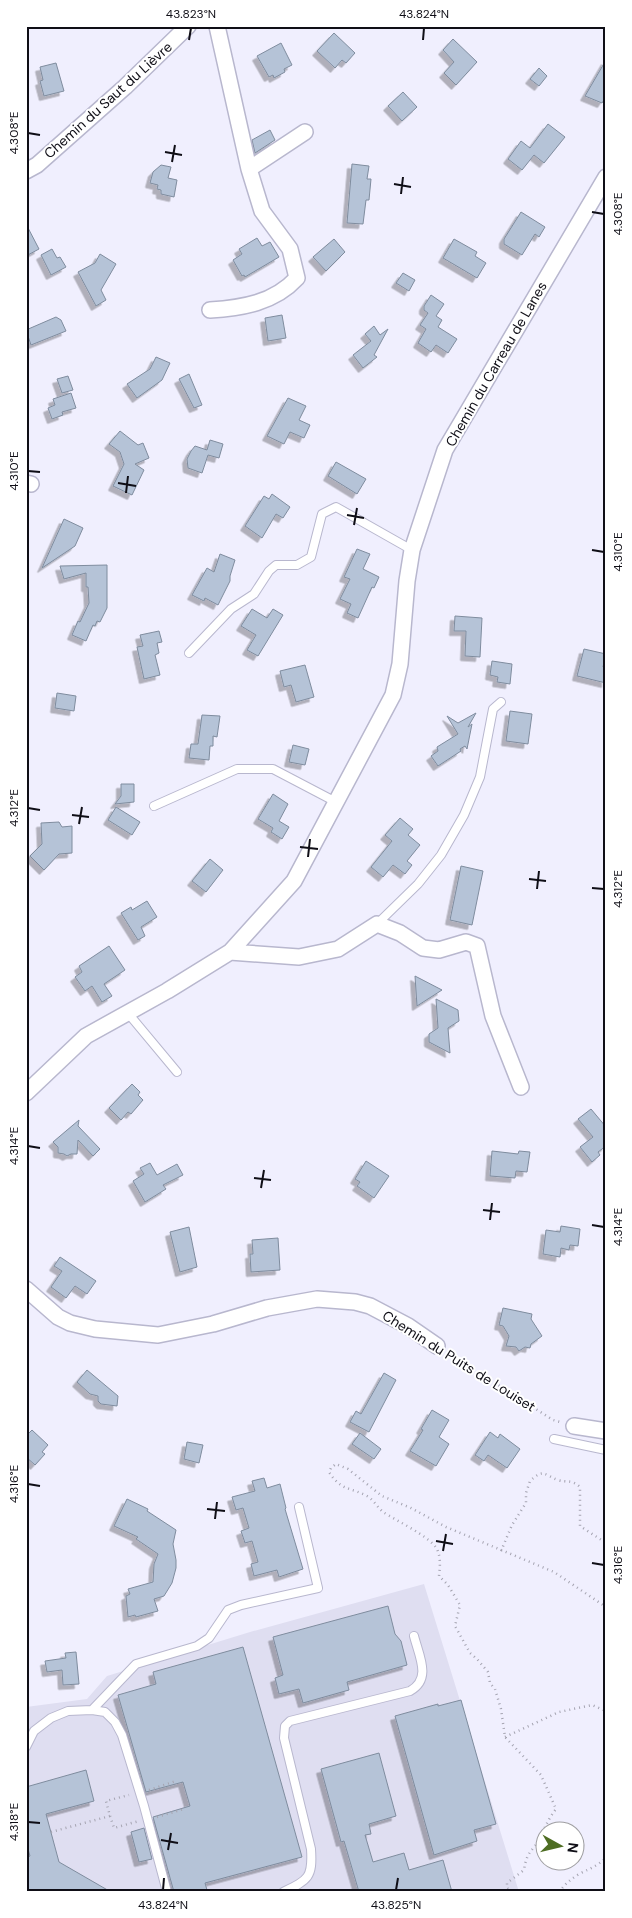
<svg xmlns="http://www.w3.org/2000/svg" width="632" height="1918" viewBox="0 0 632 1918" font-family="'DM Sans',sans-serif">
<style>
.built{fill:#dfdef1}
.building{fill:#b5c3d7;stroke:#7f8c9e;filter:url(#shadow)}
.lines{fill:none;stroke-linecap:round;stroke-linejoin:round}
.service-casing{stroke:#b8b7ce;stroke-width:10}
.minor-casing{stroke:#b8b7ce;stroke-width:18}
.path{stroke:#a5a4b1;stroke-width:2.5;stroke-dasharray:1 4;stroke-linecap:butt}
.service{stroke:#fff;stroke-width:8}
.minor{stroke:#fff;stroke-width:15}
.ticks{fill:none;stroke:#0f0e16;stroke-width:2}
.labels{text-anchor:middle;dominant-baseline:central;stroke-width:4;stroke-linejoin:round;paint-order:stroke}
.street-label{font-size:14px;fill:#0f0e16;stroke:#fff}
.neatline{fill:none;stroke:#0f0e16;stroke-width:2}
.ticks-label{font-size:12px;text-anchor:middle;fill:#0f0e16}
</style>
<defs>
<filter id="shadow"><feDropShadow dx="-4.5" dy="4.5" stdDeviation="0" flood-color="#0004"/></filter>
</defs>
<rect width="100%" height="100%" fill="#f0effe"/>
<path class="built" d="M424,1584L519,1892H26V1707L87,1699L107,1676L250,1632Z"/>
<path class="building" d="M334,33L355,53L346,63L342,60L335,68L317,51Z
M453,39L477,62L456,85L444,73L454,62L443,50Z
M281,43L292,65L284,69L285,72L274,78L273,75L269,77L257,56Z
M606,60V97L602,103L585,96Z
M56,63L64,91L44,96L40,81L43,80L40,67Z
M539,68L547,76L539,86L530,79Z
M403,92L417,107L402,121L388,106Z
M548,124L565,137L544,163L534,155L522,170L508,159L521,141L530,148Z
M270,130L275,140L255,153L252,140Z
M352,164L369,166L367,179H371L369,200H366L363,224L347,223Z
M161,165L171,167L168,178L177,180L174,197L161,194V190L157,189L158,185L150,183L153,172Z
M521,212L545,227L539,237L535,234L522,255L504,244V239Z
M26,224L39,249L26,256Z
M257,238L262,246L270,242L279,257L245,277L244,275L242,276L233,260L242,254L239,249Z
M334,239L345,252L326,271L313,257Z
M454,239L477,252L475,256L486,263L477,278L443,258Z
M52,249L57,258L60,257L66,267L51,275L41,255Z
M100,254L116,264L101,290L106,300L96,306L78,272L95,263Z
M403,273L415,280L409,291L396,283Z
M431,295L444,304L436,316L442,320L438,327L457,339L448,353L436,345L431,352L418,343L426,329L420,325L428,313L424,310V306Z
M282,315L286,338L268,341L265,318Z
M56,317L61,320L66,331L31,345L26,330Z
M374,326L380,335L388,329L374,355L377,357L363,368L353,355L371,341L365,334Z
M156,357L170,363L162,380L137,398L127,384L150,369Z
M189,374L202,405L194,408L179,379Z
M68,376L73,390L62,393L57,379Z
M71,393L76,408L62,412L63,415L52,419L48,408L55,405L53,399Z
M288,398L306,406L299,420L310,425L304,438L290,432L284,444L267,436Z
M120,431L138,445L143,443L149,458L135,464L144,470L132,495L113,486L124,464L120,452L109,444Z
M210,440L223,444L219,458L208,455L202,473L188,468L187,459L191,451L195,446L207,450Z
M336,462L366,479L357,494L328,476Z
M272,494L290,507L283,518L276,514L262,538L245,526L264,496L269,499Z
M64,519L83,528L75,546L42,568Z
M357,549L370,554L363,569L379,577L374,588L372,587L358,618L347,613L351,604L340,599L350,579L344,577Z
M220,554L235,560L230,576V581L218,605L205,598L204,601L192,595L207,568L214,572Z
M107,565V608L100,622L97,621L95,626L93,625L86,641L72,635L78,621L80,622L89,603L88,587H86V573L64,579L60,566Z
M252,609L267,618L273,609L283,615L258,656L247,650L256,635L241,626Z
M455,616L482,618L480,657L465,656L466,631H454Z
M159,631L162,642L157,643L159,653L155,655L160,675L144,679L137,647L143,646L140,635Z
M584,649L606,654L603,667L606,668V683L577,676Z
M492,661L512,664L510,684L497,682L498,677L490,675Z
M305,665L314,697L296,702L291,685L284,687L280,671Z
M57,693L76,696L74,711L55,708Z
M510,711L532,714L528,744L506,741Z
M476,713L468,727L472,724L467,749L465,746L460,749L461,751L438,766L431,756L438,751L437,747L458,734L447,716L458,723Z
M202,715L220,716L217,737L213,736V746H210L209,760L189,758L191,744H198Z
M293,745L309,749L305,765L289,762Z
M121,784H134V802L115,804L121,796Z
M273,794L288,804L279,821L289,827L282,839L271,832L273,828L258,819Z
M116,807L140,822L132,835L108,820Z
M400,818L413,829L408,835L420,845L407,861L412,865L405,874L393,865L383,877L371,867L392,841L385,835Z
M59,822L62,827L72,826V853L59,854L44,870L30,856L42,844L41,823Z
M210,859L223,870L206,892L192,881Z
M461,866L483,871L472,925L450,920Z
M147,901L157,917L141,927L145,936L138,940L121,913L131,907L132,910Z
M109,946L125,970L104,984L112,996L102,1002L92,986L85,991L75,977L82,972L79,966Z
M415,976L442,990L417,1006Z
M436,999L458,1010L459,1021L448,1028L450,1053L429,1042V1034L438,1028Z
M132,1084L140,1092L138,1095L143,1100L131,1114L128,1112L121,1120L109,1108Z
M591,1109L606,1127V1146L598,1152L600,1155L592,1162L580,1147L593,1137L578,1119Z
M79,1120L78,1126L100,1149L93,1156L78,1140L77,1154H71L67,1156L64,1154L58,1153V1147L53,1142Z
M492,1151L518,1154L519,1151L530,1152L527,1172L516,1171L515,1178L490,1176Z
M366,1161L389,1176L374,1198L357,1186L360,1182L355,1179Z
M150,1163L157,1175L177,1164L183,1175L163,1185L166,1189L145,1202L133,1181L144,1174L140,1168Z
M561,1226L580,1229L578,1246L570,1245L569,1250L561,1248L560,1257L543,1254L546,1230L560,1232Z
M189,1227L197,1267L180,1272L170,1232Z
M278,1238L280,1270L251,1272L250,1254H253L252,1240Z
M60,1257L96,1281L87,1294L75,1286L66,1298L51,1287L62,1271L54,1266Z
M503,1308L532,1314L531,1319L542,1336L531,1344L530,1348L525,1347L519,1351L516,1347L506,1346L509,1336L503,1326L499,1325Z
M87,1370L118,1396L117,1406L101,1404L98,1401V1396L90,1394L77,1382Z
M384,1373L396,1380L369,1432L350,1422L356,1411L361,1414Z
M432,1410L449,1420L439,1437L449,1444L436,1466L410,1451L423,1430L421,1429Z
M32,1430L48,1445L42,1452L45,1454L35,1465L26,1457V1436Z
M490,1432L498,1438L500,1434L520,1449L507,1468L488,1455L484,1461L475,1455Z
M360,1433L381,1449L374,1459L352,1444Z
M187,1442L203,1445L199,1463L184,1459Z
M264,1478L267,1488L280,1484L286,1508L285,1509L303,1569L279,1577L277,1570L254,1576L251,1564L258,1562L252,1541L245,1543L241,1531L249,1528L243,1508L236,1510L232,1497L255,1491L252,1481Z
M127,1499L148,1509L147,1511L176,1530L173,1544L176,1560V1568L172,1583L164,1596L154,1599L158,1611L136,1617L135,1615L128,1617L126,1596L130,1594L128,1589L153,1582L154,1564L158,1554L136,1539L138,1537L114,1526Z
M388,1606L395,1634L401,1641L407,1665L347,1682L349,1690L303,1703L299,1689L279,1694L275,1678L283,1675L273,1637Z
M243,1647L302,1857L205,1883L207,1890L199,1892H174L153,1817L190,1806L183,1782L146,1792L118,1695L156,1684L153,1672Z
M76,1652L79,1684L63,1685L62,1670L47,1672L45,1661L66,1658L65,1653Z
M461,1700L496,1824L474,1830L477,1841L434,1855L395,1716L438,1704V1706Z
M379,1753L396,1816L369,1824L371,1834L365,1835L373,1862L404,1853L409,1870L443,1860L452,1892H359L344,1841L341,1842L321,1769Z
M86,1770L94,1801L46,1814L59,1862L111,1892H26V1858L30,1856L26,1842V1787Z
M144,1828L152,1859L139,1862L131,1832Z"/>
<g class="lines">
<defs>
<path id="service" d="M189,653L231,609L254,594L269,571L276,565H297L311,557L322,514L336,507L412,550
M154,806L237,769H273L336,802
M377,924L418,884L441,855L464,815L480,777L493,709L501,702
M127,1012L177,1072
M554,1439L606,1450
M92,1710L136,1664L197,1646L209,1638L228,1610L241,1605L318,1588L299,1507
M26,1747L34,1731L51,1718L68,1711L92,1710L105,1712L115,1722L122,1735L144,1806L167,1892
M283,1892C308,1880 313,1878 311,1849L284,1738L285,1726L290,1721L410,1691C432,1679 419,1656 414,1636"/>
<path id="minor" d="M217,26L249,169L305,132
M26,171L37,165L125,87L188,26
M210,310C242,308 274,303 297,278L290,249L262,211L249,169
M26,483L31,484
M230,952L299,957L338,949L377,924L400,933L423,948L439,950L466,942L477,946L493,1016L521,1087
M26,1093L86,1036L167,991L230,952L294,881L393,695L400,664L407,581L412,550L445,450L606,177
M26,1289L58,1317L70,1323L95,1329L158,1335L213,1324L267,1308L317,1299L355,1302L370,1306L408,1326L437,1346
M574,1426L606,1431"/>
</defs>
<use href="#service" class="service-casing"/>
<use href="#minor" class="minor-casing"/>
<path class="path" d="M448,1353L553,1420L560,1422
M501,1551L512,1525L526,1503V1493L530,1481C544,1468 544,1475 558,1480C568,1483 571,1479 580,1487V1526L606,1543
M505,1737L559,1712L592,1705L606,1711
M149,1790L176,1781
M110,1816L114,1828L139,1821
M157,1817L184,1809
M51,1832L110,1816L106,1801L129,1795
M512,1892L507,1888V1883L524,1870C527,1850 532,1853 540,1838C545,1827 549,1818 556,1809L541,1775L505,1737L501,1709L495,1689L490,1683L488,1672L477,1659L470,1653L455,1626L460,1605L448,1585L439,1576C440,1567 441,1558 437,1549C429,1536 397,1521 383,1512C377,1507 374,1500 367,1496C350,1487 341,1491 329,1472L331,1468L336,1464L348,1469L382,1496L411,1508L446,1527L554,1572L606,1607
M559,1892C565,1884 572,1878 581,1873C591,1868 597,1866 606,1858"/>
<use href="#service" class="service"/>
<use href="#minor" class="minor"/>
</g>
<path class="ticks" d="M189,40L191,28M423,40L424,28M28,133L40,135M165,152L182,155M172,162L175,145M394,184L411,187M401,194L403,177M592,212L604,214M28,471L40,472M118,483L136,486M126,493L128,476M347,515L364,518M354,525L357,508M592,550L604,552M28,808L40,810M72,815L89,817M79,824L82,807M300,847L318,849M308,857L310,839M529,879L546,881M592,888L604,889M537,889L539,871M28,1146L40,1148M254,1178L271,1180M261,1188L264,1170M483,1210L500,1212M490,1220L492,1203M592,1225L604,1227M28,1484L40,1486M207,1509L225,1511M215,1519L217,1502M436,1541L453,1544M443,1551L446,1534M592,1563L604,1565M28,1822L40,1823M161,1840L178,1843M168,1850L171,1833M163,1890L164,1878M396,1890L398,1878"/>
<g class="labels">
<g class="street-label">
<text transform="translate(108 100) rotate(-42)">Chemin du Saut du Lièvre</text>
<text transform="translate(496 364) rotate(-60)">Chemin du Carreau de Lanes</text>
<text transform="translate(459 1361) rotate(32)">Chemin du Puits de Louiset</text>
</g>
</g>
<rect width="632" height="1918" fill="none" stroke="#ffffff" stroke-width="55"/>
<g transform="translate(560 1846) rotate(98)"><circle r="24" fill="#ffffff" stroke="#9f9fa2"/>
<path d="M0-4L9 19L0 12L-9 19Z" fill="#4e6d23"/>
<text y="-8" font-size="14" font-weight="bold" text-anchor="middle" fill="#0f0e16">N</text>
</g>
<rect x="28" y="28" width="576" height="1862" class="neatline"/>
<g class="ticks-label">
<text x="191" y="18">43.823°N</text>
<text x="424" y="18">43.824°N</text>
<text transform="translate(14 133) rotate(-90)" y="4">4.308°E</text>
<text transform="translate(618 214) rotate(-90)" y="4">4.308°E</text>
<text transform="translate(14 471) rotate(-90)" y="4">4.310°E</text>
<text transform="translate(618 552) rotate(-90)" y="4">4.310°E</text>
<text transform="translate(14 808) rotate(-90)" y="4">4.312°E</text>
<text transform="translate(618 889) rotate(-90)" y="4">4.312°E</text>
<text transform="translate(14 1146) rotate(-90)" y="4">4.314°E</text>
<text transform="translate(618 1227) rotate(-90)" y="4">4.314°E</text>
<text transform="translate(14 1484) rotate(-90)" y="4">4.316°E</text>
<text transform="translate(618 1565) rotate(-90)" y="4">4.316°E</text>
<text transform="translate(14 1822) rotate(-90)" y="4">4.318°E</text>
<text x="163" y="1909">43.824°N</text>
<text x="396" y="1909">43.825°N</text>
</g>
</svg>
